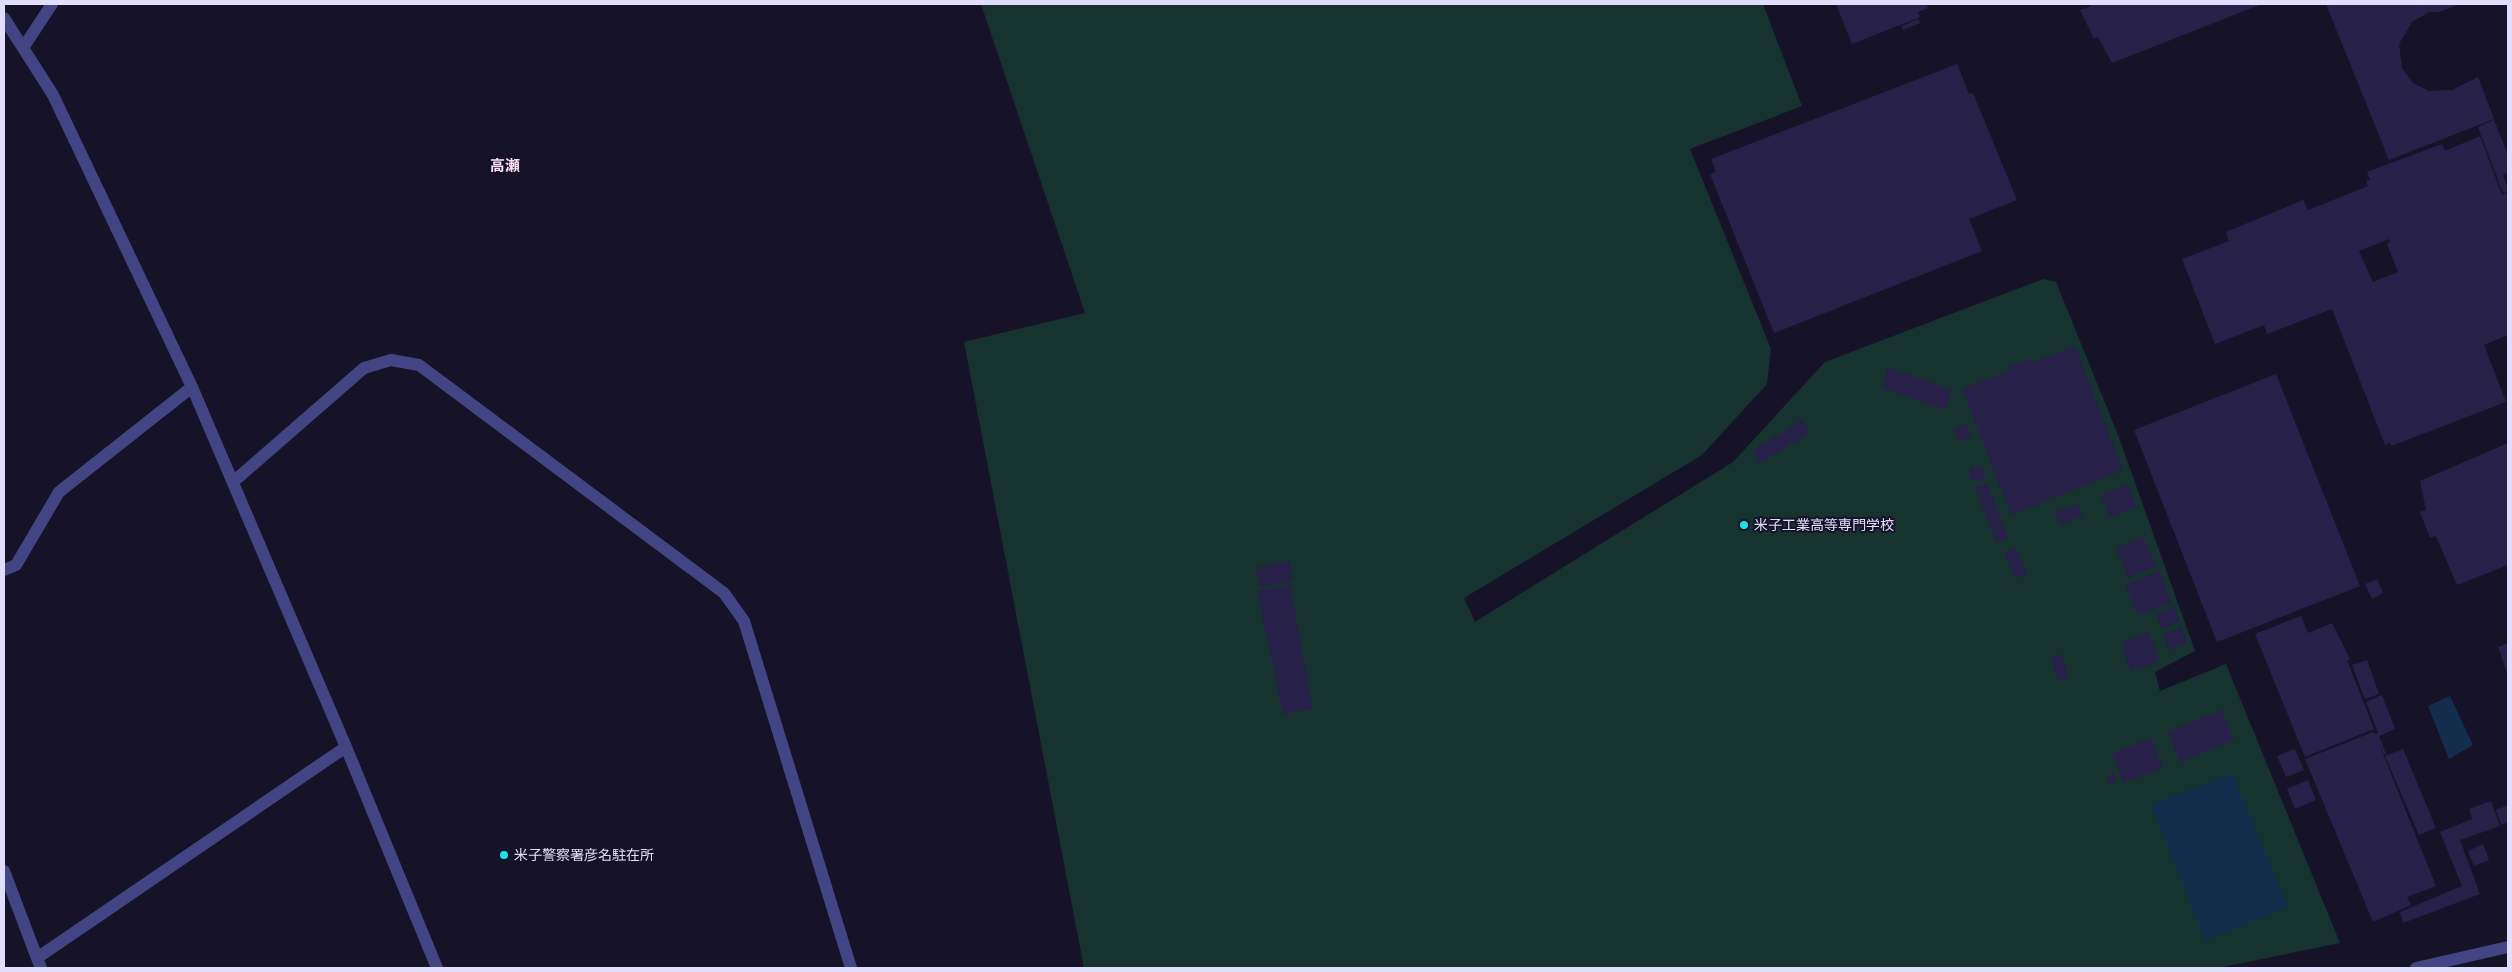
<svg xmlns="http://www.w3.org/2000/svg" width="2512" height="972" viewBox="0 0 2512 972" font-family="Montserrat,'Noto Sans JP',sans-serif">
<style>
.green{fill:#173330}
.water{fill:#142d4c}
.building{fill:#272149;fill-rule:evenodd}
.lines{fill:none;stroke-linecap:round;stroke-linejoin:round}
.minor{stroke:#434484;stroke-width:12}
.poi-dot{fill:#1ce2ea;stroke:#161329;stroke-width:2}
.labels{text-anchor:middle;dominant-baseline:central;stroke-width:4;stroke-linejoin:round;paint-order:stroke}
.poi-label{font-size:14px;fill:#e0defc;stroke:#161329;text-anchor:start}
.neighbourhood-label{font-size:15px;font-weight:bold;fill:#fce0f4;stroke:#161329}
</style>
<rect width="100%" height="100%" fill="#161329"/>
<path class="green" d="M981,4H1763L1802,106L1690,149L1771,349L1767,384L1702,455L1464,598L1475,622L1733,462L1825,362L2043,279L2056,282L2118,435L2195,651L2155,672L2160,691L2226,664L2340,943L2218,968H1084L964,342L1085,313Z"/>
<path class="water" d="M2450,696L2473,745L2449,759L2428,706Z
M2232,773L2288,907L2205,941L2151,805Z"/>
<path class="building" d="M1836,4H1926L1928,8L1918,12L1920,17L1852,44Z
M2090,4H2262L2112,63L2098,37L2094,39L2080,10L2091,6Z
M2326,4H2460L2439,12H2429L2412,22L2399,44L2402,68L2413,83L2429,91L2452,90L2478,77L2494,119L2389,160Z
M1918,19L1920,23L1903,30L1902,26Z
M1957,64L1969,94L1973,93L2017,200L1969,219L1982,251L1774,333L1710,174L1716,172L1711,159Z
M2494,120L2508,155V173L2503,175L2508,189V196L2506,192L2503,193L2478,127Z
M2480,136L2502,195L2506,193L2508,199V335L2484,345L2506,402L2391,446L2390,443L2385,445L2332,309L2267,334L2264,325L2215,344L2182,259L2229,241L2226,232L2303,200L2308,210L2291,217L2368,186L2366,181L2370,180L2367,172L2442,144L2445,151ZM2389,239L2390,242L2387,244L2398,272L2373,282L2359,251Z
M2075,346L2123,470L2011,515L1962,389L2010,371L2008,367L2032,358L2034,362Z
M1888,368L1952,390L1945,410L1882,388Z
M2276,374L2360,586L2217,642L2134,430Z
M1802,420L1810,433L1759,463L1752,451Z
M1966,424L1972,437L1959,442L1954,429Z
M2508,443V565L2457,585L2436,536L2430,538L2420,512L2426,510L2420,481Z
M1970,467L1985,468L1984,481L1969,480Z
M1987,483L2008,538L1996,542L1975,487Z
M2127,484L2137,506L2110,517L2101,495Z
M2078,504L2083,516L2060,524L2055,512Z
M2143,537L2156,566L2128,578L2116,548Z
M2016,548L2027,573L2015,579L2004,553Z
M1289,561L1293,581L1260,587L1256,568Z
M2160,571L2172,603L2137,615L2125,585Z
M2377,579L2383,593L2372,599L2365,584Z
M1290,585L1313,709L1283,714L1257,591Z
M2174,606L2180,622L2162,629L2156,613Z
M2301,616L2308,633L2332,623L2350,659L2347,660L2374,729L2305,757L2255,634Z
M2181,627L2188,643L2169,650L2163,634Z
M2148,632L2160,661L2131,671L2120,643Z
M2508,643V675L2498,647Z
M2061,654L2069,677L2058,680L2050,658Z
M2367,660L2379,694L2365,699L2352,665Z
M2382,695L2395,729L2379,736L2386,754L2384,755L2377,739L2436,886L2407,897L2411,905L2373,922L2305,759L2373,732L2375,734L2378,733L2366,702Z
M2222,710L2234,740L2180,762L2168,732Z
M2151,738L2163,768L2123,783L2112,754Z
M2295,749L2304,770L2286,777L2277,756Z
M2403,749L2436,828L2419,835L2385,756Z
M2114,774L2117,781L2108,785L2106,778Z
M2308,780L2316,800L2295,809L2287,789Z
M2491,801L2500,826L2460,840L2480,894L2403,923L2400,912L2462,886L2440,832L2472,819L2469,809Z
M2508,805V822L2501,825L2496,810Z
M2483,844L2489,860L2474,866L2468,851Z"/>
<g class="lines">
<path class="minor" d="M4,18L53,95L192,387L346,747L437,968
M23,48L52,4
M233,482L364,368L391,360L419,365L724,593L744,621L851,968
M4,570L16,565L59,492L192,387
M4,871L37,958
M41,968L37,958L346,747
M2416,968L2508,947"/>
</g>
<g class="poi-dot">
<circle cx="1744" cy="525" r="5"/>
<circle cx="504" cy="855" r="5"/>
</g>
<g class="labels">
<g class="poi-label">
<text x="1754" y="525">米子工業高等専門学校</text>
<text x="514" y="855">米子警察署彦名駐在所</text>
</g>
<g class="neighbourhood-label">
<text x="505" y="165">高瀬</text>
</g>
</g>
<rect width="2512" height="972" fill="none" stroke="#e0defc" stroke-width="10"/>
</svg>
